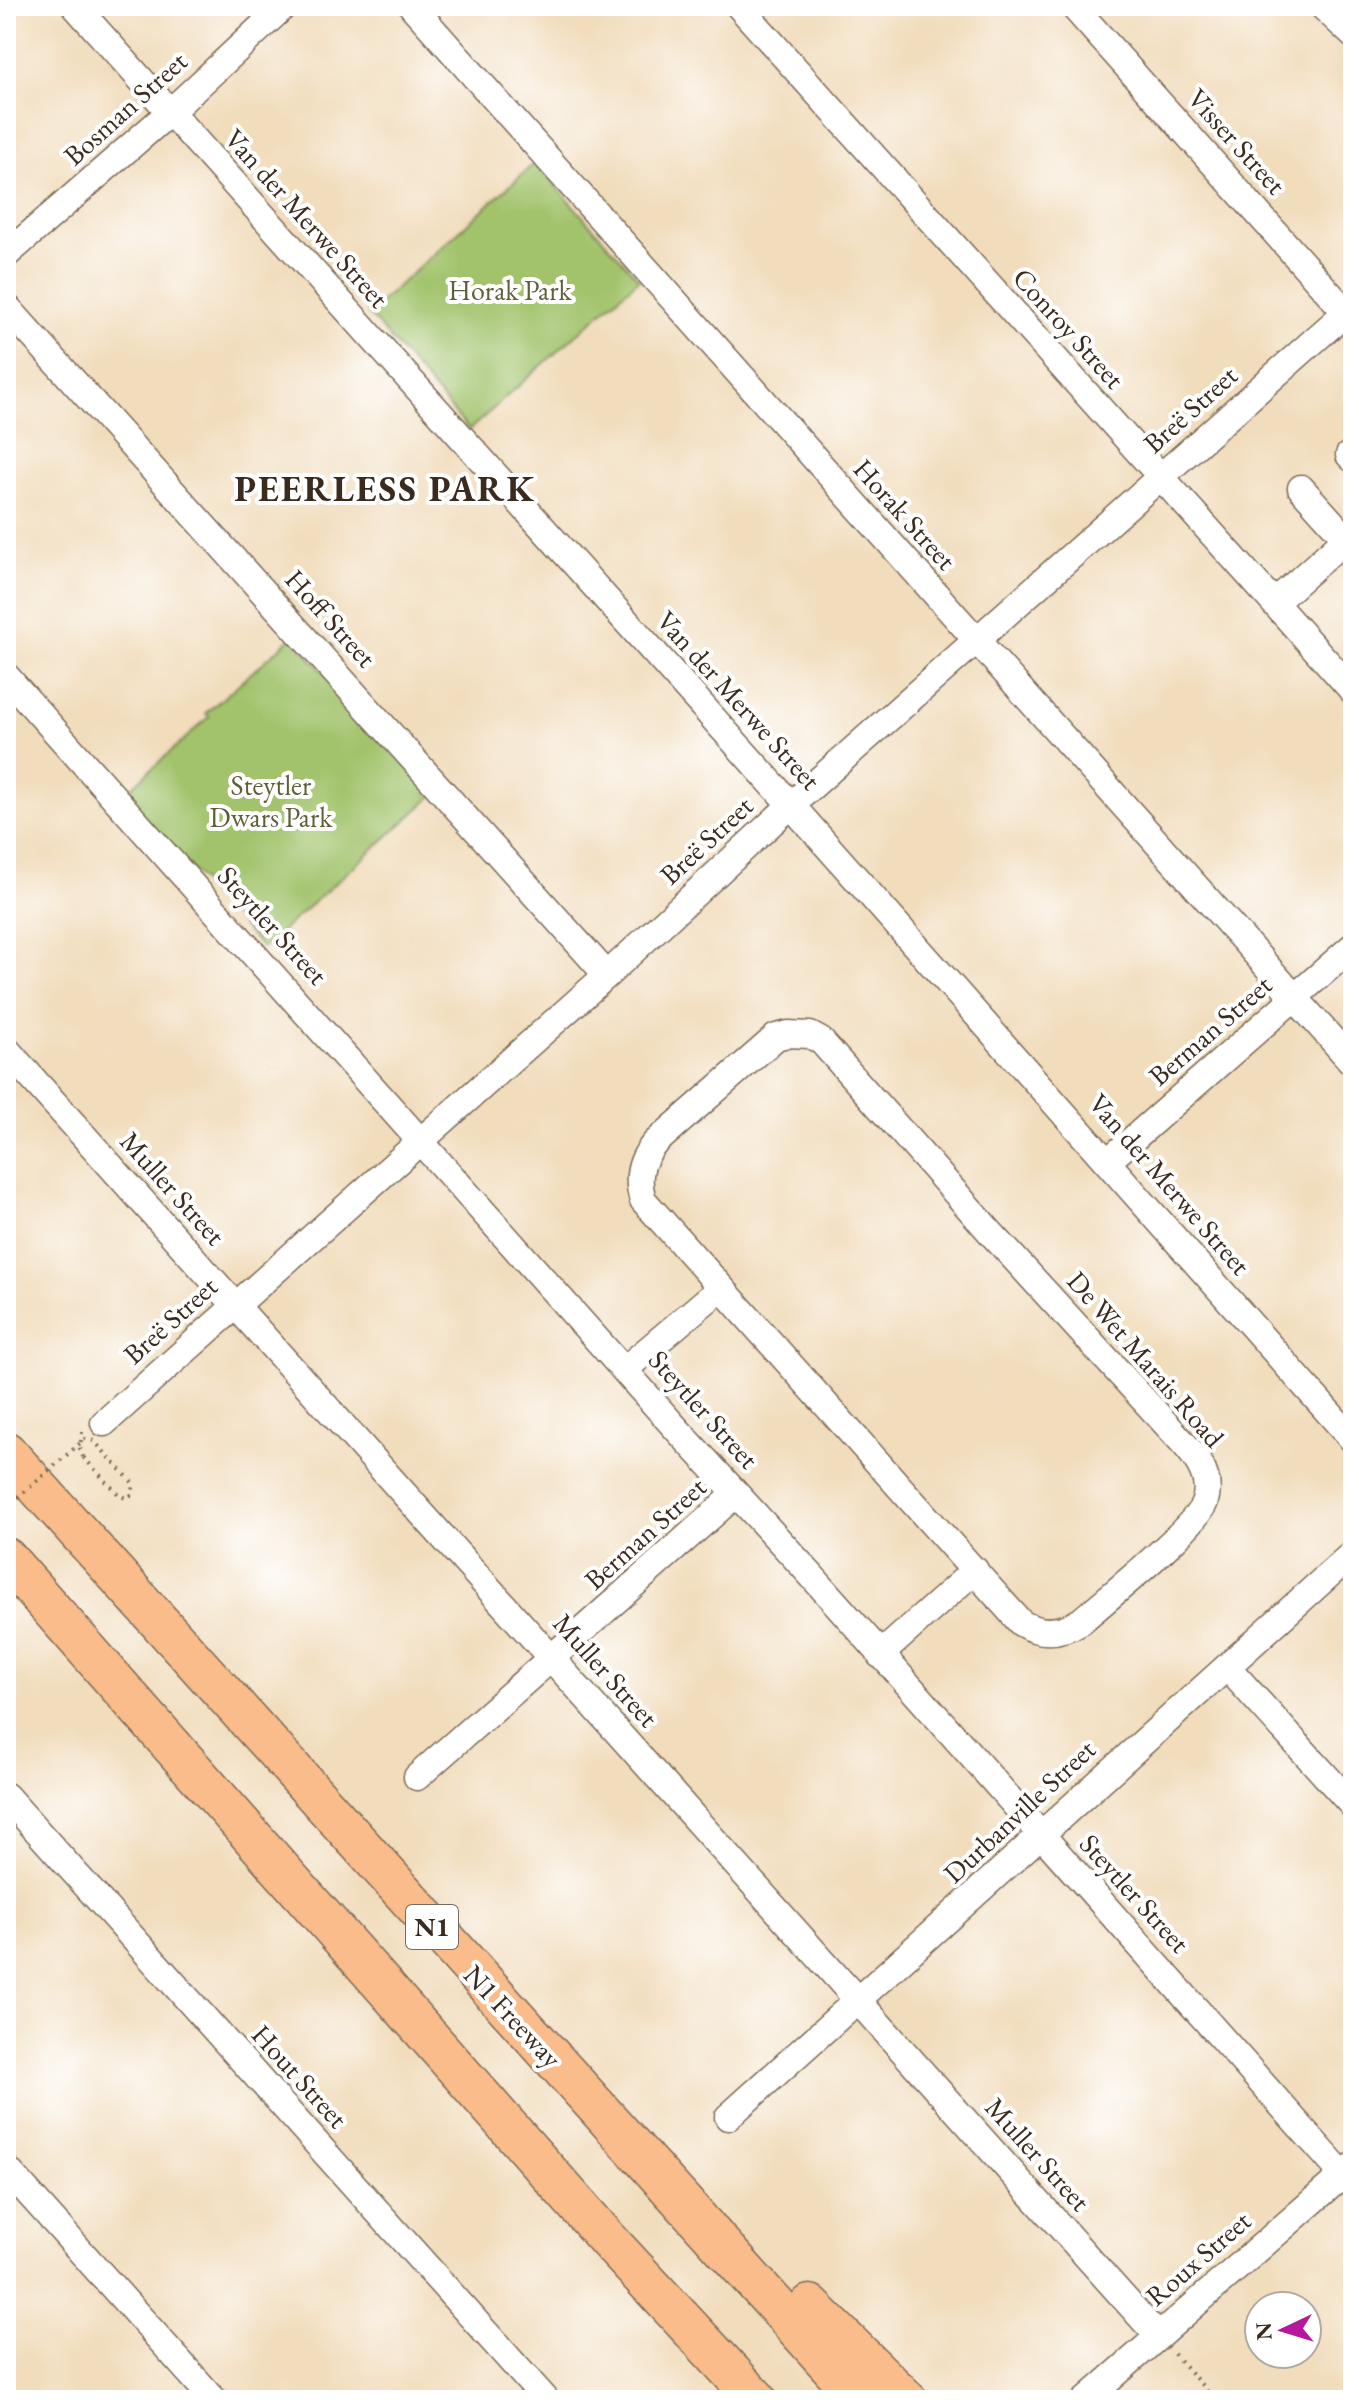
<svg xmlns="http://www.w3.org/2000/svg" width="1359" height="2406" viewBox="0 0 1359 2406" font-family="'EB Garamond',serif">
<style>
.green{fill:#a2c36c;stroke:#6e7645;stroke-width:2}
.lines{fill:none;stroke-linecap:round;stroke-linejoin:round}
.minor-casing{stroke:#7b6855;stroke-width:29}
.highway-casing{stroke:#7b6855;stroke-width:43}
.path{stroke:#7b6855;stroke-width:4;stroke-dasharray:2 6;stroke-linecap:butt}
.minor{stroke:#fff;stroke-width:26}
.highway{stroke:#f9bc8a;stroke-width:40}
.path-bridge{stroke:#7b6855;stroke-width:4;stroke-dasharray:2 6;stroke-linecap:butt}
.labels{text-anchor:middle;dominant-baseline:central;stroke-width:8;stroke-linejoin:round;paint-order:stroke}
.shield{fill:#fff;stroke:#766a62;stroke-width:2}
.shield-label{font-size:26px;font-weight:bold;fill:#3b2a1e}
.street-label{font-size:28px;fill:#3b2a1e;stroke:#fff}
.park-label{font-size:28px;fill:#5f6039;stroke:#fff}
.district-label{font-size:36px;font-weight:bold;letter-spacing:2px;fill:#3b2a1e;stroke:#fff}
</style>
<rect width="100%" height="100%" fill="#fff"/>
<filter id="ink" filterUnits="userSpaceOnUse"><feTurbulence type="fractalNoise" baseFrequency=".0125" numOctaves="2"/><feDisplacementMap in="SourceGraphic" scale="16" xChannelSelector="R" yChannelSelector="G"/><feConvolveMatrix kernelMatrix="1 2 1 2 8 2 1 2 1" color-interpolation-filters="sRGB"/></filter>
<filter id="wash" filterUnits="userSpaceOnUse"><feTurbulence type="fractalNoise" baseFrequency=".006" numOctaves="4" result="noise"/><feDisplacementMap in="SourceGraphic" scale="32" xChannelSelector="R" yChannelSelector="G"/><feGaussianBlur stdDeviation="1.8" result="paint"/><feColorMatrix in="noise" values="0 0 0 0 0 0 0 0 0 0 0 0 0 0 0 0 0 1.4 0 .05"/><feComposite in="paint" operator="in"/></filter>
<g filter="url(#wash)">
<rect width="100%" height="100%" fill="#f1dcbb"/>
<path class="green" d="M535,163L639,279L469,430L368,313Z
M292,637L434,795L262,948L124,794L209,717L206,713Z"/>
</g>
<g filter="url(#ink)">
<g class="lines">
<defs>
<path id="minor" d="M75,6L791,805L1353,1440
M412,6L1353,1063
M739,6L1353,691
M1073,6L1353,320
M1322,6L1353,35
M6,255L170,112L284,6
M6,306L607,975
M1349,455L1353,459
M1301,488L1346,538
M1274,603L1353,532
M6,676L673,1425L810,1574L1353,2186
M788,1034L810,1035L821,1041L991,1233L1177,1436C1193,1453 1213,1475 1205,1501C1199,1525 1104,1601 1081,1621C1061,1633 1041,1635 1021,1623L643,1200C636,1178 640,1160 655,1143L776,1037Z
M6,1049L1158,2336
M1108,1161L1353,946
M625,1369L721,1288
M104,1423L607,975L791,805L1353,306
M880,1655L975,1570
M1228,1668L1353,1806
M417,1777L736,1494
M6,1796L546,2400
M728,2117L1353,1553
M6,2168L214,2400
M1086,2400L1353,2166"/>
<path id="highway" d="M6,1452L861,2400
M6,1558L609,2241L757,2400
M810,2305L907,2400"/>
</defs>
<use href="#minor" class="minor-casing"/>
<use href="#highway" class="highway-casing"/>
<path class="path" d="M82,1432L80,1448L83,1457
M1174,2354L1215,2400"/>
<use href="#minor" class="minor"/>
<use href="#highway" class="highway"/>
<path class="path-bridge" d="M6,1508L85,1439L94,1441L133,1483V1494L126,1498L120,1496L83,1457"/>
</g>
</g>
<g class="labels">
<rect class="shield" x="406" y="1905" width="52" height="44" rx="6"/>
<g class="shield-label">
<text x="432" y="1927">N1</text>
</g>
<g class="street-label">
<text transform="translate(125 108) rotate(-42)">Bosman Street</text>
<text transform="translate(1237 141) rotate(48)">Visser Street</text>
<text transform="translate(307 218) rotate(48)">Van der Merwe Street</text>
<text transform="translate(1069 328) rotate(48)">Conroy Street</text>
<text transform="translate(1190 409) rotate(-42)">Breë Street</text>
<text transform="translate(905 514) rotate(48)">Horak Street</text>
<text transform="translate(331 618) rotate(48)">Hoff Street</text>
<text transform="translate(739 700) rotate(48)">Van der Merwe Street</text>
<text transform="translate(706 840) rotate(-43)">Breë Street</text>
<text transform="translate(273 925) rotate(48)">Steytler Street</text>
<text transform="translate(1210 1030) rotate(-41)">Berman Street</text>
<text transform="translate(1170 1184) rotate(49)">Van der Merwe Street</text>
<text transform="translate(173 1188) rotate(48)">Muller Street</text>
<text transform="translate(170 1320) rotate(-42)">Breë Street</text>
<text transform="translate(1146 1359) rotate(49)">De Wet Marais Road</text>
<text transform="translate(704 1409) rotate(48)">Steytler Street</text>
<text transform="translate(645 1533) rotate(-42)">Berman Street</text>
<text transform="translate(606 1670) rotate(48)">Muller Street</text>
<text transform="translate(1019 1811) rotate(-43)">Durbanville Street</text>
<text transform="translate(1135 1893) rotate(48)">Steytler Street</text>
<text transform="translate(513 2016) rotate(47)">N1 Freeway</text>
<text transform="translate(300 2076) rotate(48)">Hout Street</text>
<text transform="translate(1038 2154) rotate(48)">Muller Street</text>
<text transform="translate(1198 2258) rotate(-41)">Roux Street</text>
</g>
<g class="park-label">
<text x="510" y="290">Horak Park</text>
<text x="271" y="785">Steytler<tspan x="271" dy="32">Dwars Park</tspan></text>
</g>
<g class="district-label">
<text x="385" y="488">PEERLESS PARK</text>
</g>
</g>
<rect width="1359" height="2406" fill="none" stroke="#fff" stroke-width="32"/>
<g transform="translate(1283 2330) rotate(266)"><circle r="38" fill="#ffffff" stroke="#b1aaa5" stroke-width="2"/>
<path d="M0-6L14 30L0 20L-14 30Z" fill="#b5179e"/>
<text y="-12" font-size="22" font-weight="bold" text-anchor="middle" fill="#3b2a1e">N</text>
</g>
</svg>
